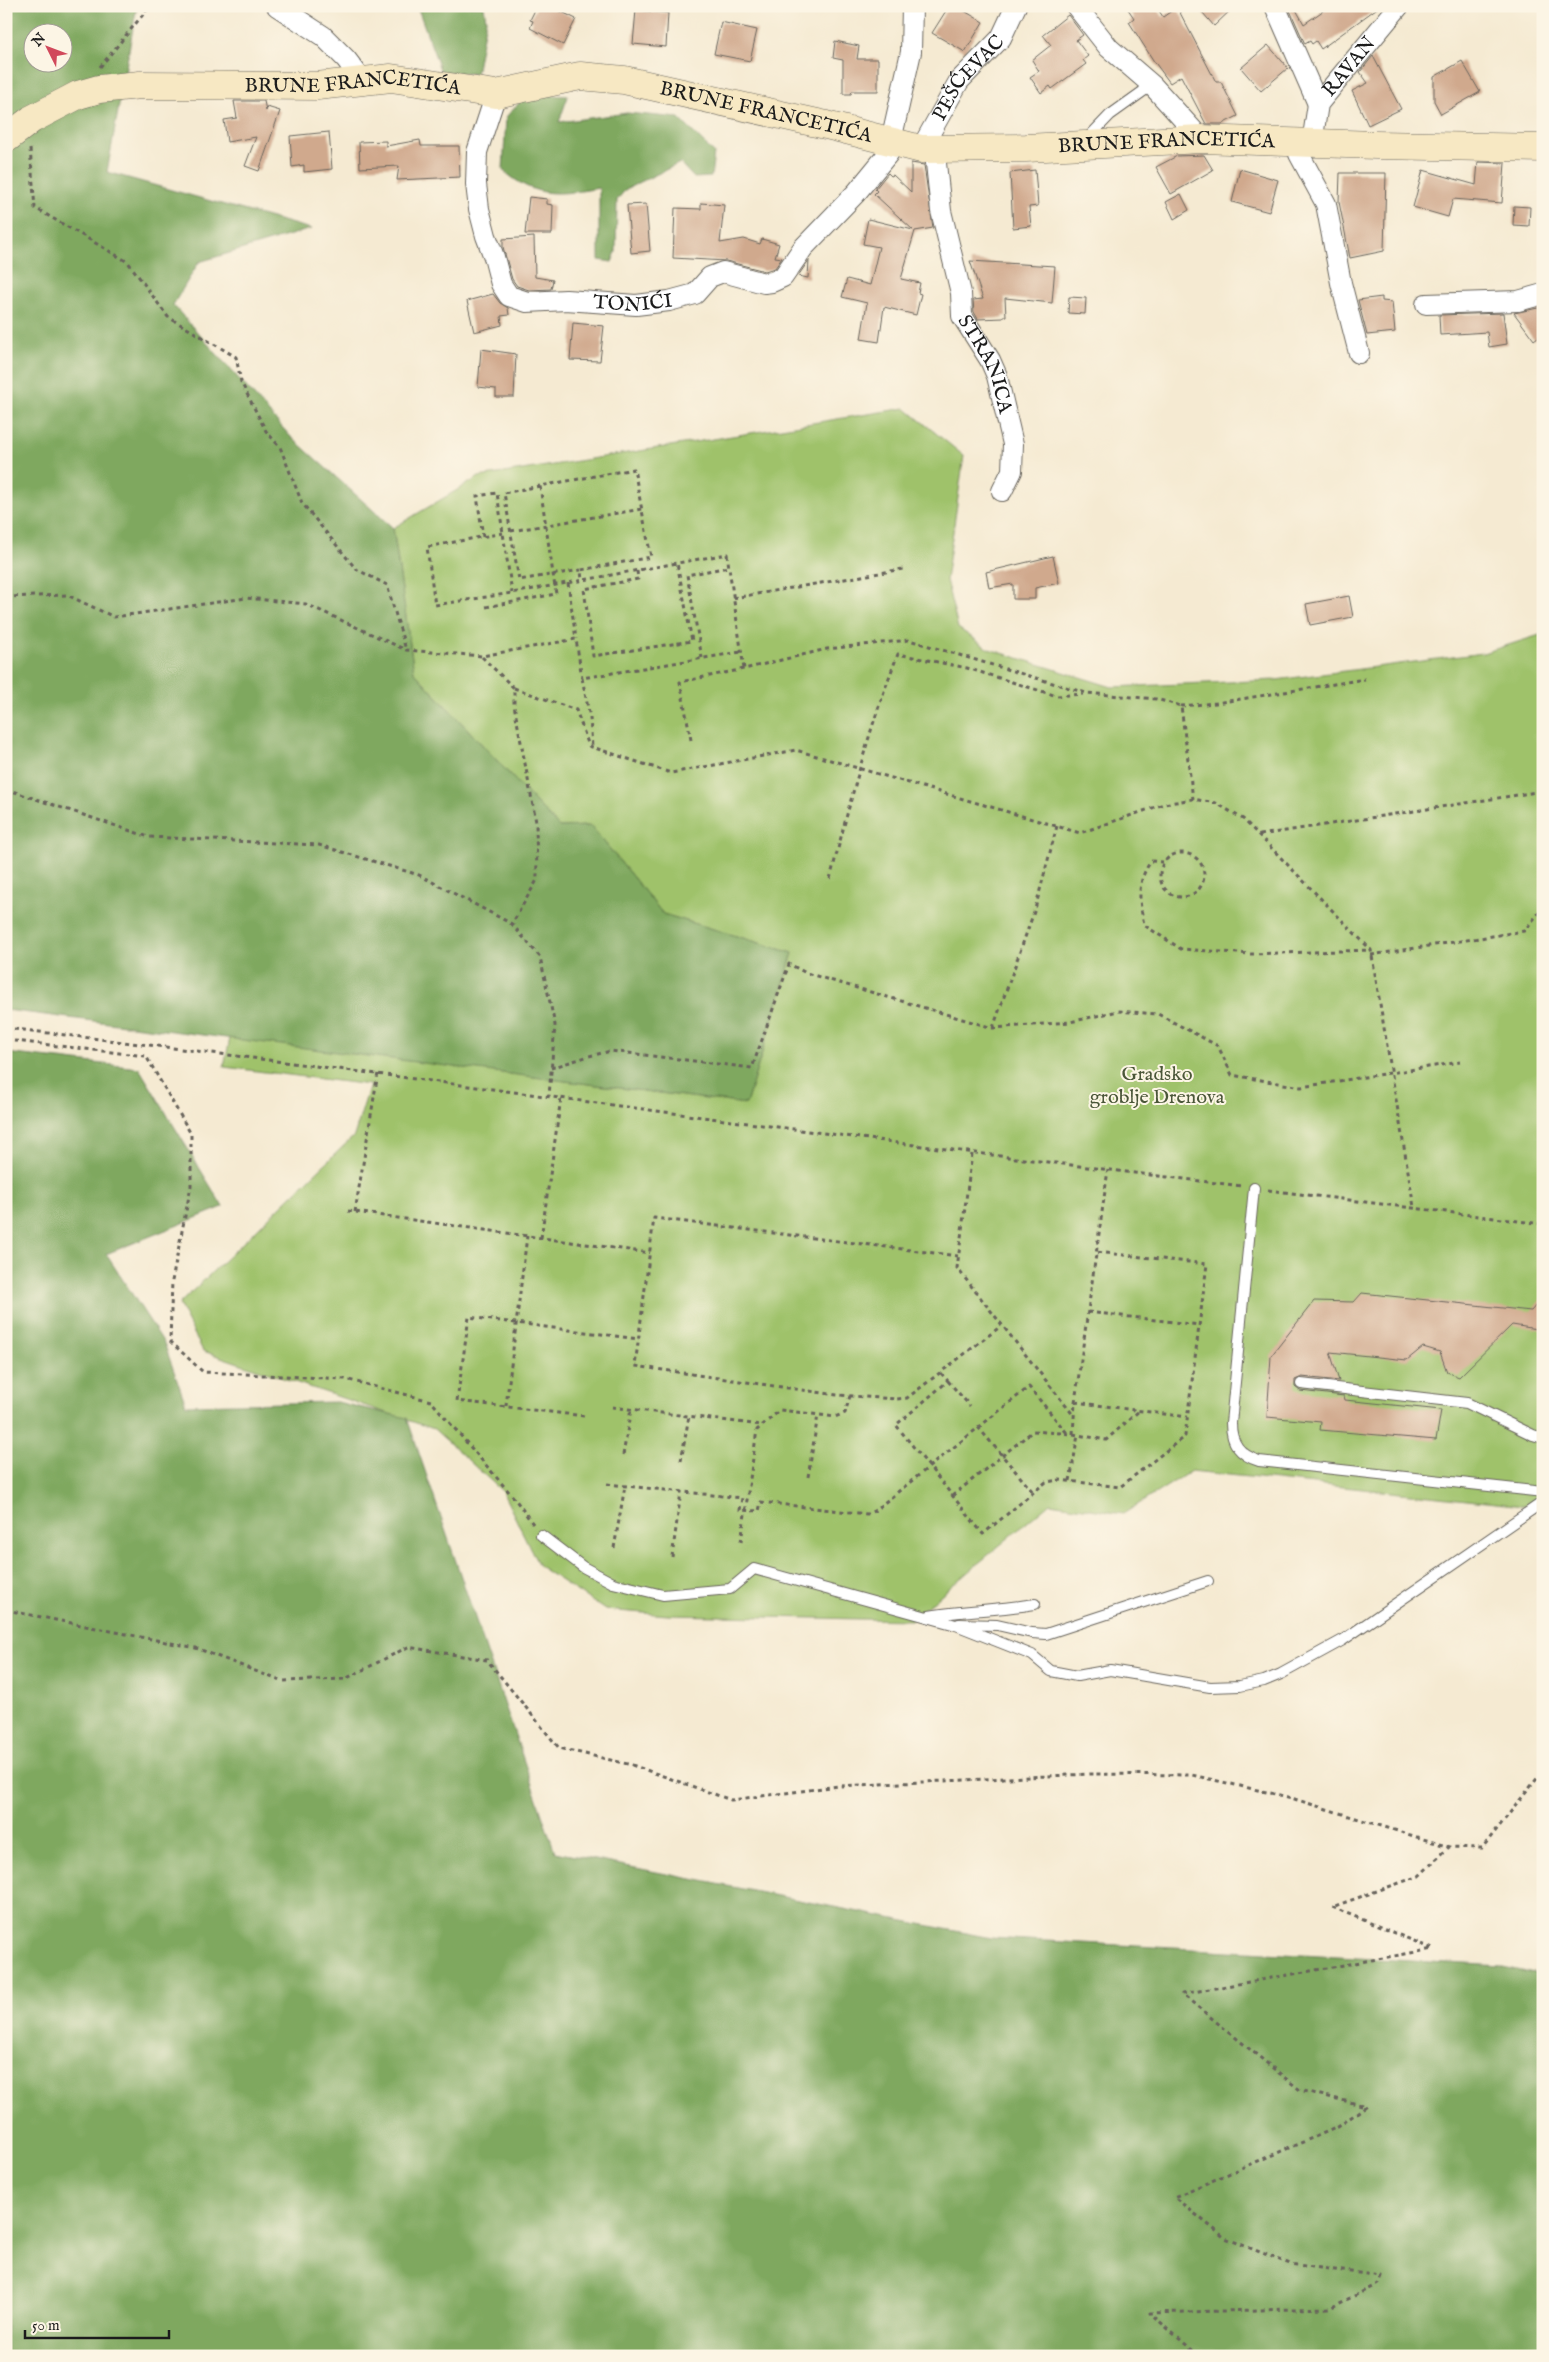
<svg xmlns="http://www.w3.org/2000/svg" width="1549" height="2362" viewBox="0 0 1549 2362" font-family="'IM FELL English',serif">
<style>
.green{fill:#9fc26b;stroke:#5e6f44}
.forest{fill:#7fa85f;stroke:#4e623e;fill-rule:evenodd}
.building{fill:#d0a98d}
.lines{fill:none;stroke-linecap:round;stroke-linejoin:round}
.lane-casing{stroke:#68645c;stroke-width:12}
.street-casing{stroke:#68645c;stroke-width:22}
.secondary-casing{stroke:#68645c;stroke-width:29}
.path{stroke:#68645c;stroke-width:3;stroke-dasharray:4 4;stroke-linecap:butt}
.lane{stroke:#fff;stroke-width:10}
.street{stroke:#fff;stroke-width:20}
.secondary{stroke:#f7e8c3;stroke-width:28}
.labels{text-anchor:middle;dominant-baseline:central;stroke-width:4;stroke-linejoin:round;paint-order:stroke}
.street-label{font-size:20px;fill:#1c1c1c;stroke:#fcf5e5}
.park-label{font-size:20px;fill:#4a5638;stroke:#fcf5e5}
</style>
<rect width="100%" height="100%" fill="#fcf5e5"/>
<filter id="ink" filterUnits="userSpaceOnUse"><feTurbulence type="fractalNoise" baseFrequency=".02" numOctaves="2"/><feDisplacementMap in="SourceGraphic" scale="10" xChannelSelector="R" yChannelSelector="G"/><feConvolveMatrix kernelMatrix="1 2 1 2 8 2 1 2 1" color-interpolation-filters="sRGB"/></filter>
<filter id="wash" filterUnits="userSpaceOnUse"><feTurbulence type="fractalNoise" baseFrequency=".0096" numOctaves="4" result="noise"/><feDisplacementMap in="SourceGraphic" scale="20" xChannelSelector="R" yChannelSelector="G"/><feGaussianBlur stdDeviation="1.12" result="paint"/><feColorMatrix in="noise" values="0 0 0 0 0 0 0 0 0 0 0 0 0 0 0 0 0 1.4 0 .05"/><feComposite in="paint" operator="in"/></filter>
<g filter="url(#wash)">
<rect width="100%" height="100%" fill="#f5ead2"/>
<path class="green" d="M905,408L964,456L946,580L958,628L989,649L1112,687L1276,680L1483,653L1543,634V1508L1191,1471L1123,1514L1050,1503L911,1620L668,1615L605,1610L539,1566L502,1491L434,1429L203,1351L179,1304L354,1136L370,1085L224,1067L230,1038L746,1104L793,953L663,914L591,826L559,827L414,672L393,528L479,477Z"/>
<path class="forest" d="M6,6H137L107,172L311,229L199,262L173,305L290,436L393,528L414,672L559,827L591,826L663,914L793,953L746,1104L6,1010ZM32,32H62V62H32Z
M417,6H484L486,20L476,74L441,72Z
M527,94L568,96L559,122L627,113L679,118L714,153L711,177L694,178L680,163L626,189L617,200L616,252L612,262L599,260V188C559,195 535,199 503,170L506,117Z
M6,1053L139,1068L223,1207L106,1254L164,1343L186,1405L337,1402L407,1418L555,1852L991,1938L1503,1966L1543,1975V2356H6Z"/>
<g id="blocks">
<path class="building" d="M537,6H563L560,11L576,19L563,45L530,28L533,21L530,20Z
M949,6H956L983,22L965,52L932,33Z
M1126,6H1156L1163,17L1177,7L1216,82H1221L1238,116L1222,124H1206L1181,76L1170,83L1153,60L1129,22L1134,18Z
M1197,6H1235L1214,26Z
M1288,6H1294L1304,24L1330,6H1380L1321,49L1316,41L1312,44L1310,41L1305,44Z
M636,10L668,13L666,47L633,44Z
M1068,15L1083,35L1076,40L1088,56L1083,60L1086,64L1052,89L1050,86L1041,93L1030,77L1039,71L1032,60L1051,45L1043,35Z
M721,22L757,30L750,61L714,54Z
M835,41L859,46L857,59H878V91H852L851,94H843V60L833,58Z
M1268,45L1288,68L1261,91L1241,68Z
M1373,56L1401,109L1368,125L1352,91L1368,83L1360,72Z
M1462,61L1480,92L1441,114L1434,101V77Z
M234,101H264L266,111L267,107L280,111L259,171L245,166L256,137L227,142L224,120L237,118Z
M329,132L332,169L304,172V165L292,167L290,136Z
M420,140L421,146H459L460,177L397,180L399,166L360,168L359,142L386,141V146Z
M1204,155L1213,170L1171,194L1156,167L1177,156Z
M1478,162L1505,163L1502,203L1453,199L1448,217L1413,207L1423,170L1476,185Z
M911,163L924,165L933,228L915,231L901,279L920,283L918,293L921,294L916,315L884,307L879,342L861,339L867,303L842,297L847,279L870,285L879,247L863,244L868,219L913,230L874,194L877,191L875,189L888,173L891,176L893,175L911,192Z
M1240,169L1278,180L1269,212L1232,202Z
M1035,170L1038,206L1029,207L1031,226L1013,228L1010,173Z
M1340,173H1386L1384,251L1350,258L1339,202Z
M1181,194L1189,210L1174,219L1166,202Z
M529,197L547,199V204L553,205L552,234H525Z
M701,203L724,205L720,243L744,239L760,244L762,239L779,244L775,257L782,258L775,268L765,271L726,261L673,258L675,208L701,209Z
M646,204L650,251L631,253L627,205Z
M1514,206L1530,207L1529,226L1513,225Z
M534,237L535,277L553,280L551,289L529,290L517,286L512,279L503,247V239Z
M809,260L808,278L798,276Z
M970,261L1055,266L1052,303L1005,298L1006,316H1003V318L978,319L974,312L973,300L983,299Z
M493,294L500,303L508,308L509,315L501,316L502,325L474,332L467,301Z
M1069,297L1086,298L1085,314L1068,313Z
M1382,297V301L1392,302L1395,332L1367,335L1358,300Z
M1538,308L1543,314V333L1534,340L1514,313Z
M1503,313L1507,344L1489,347L1487,332L1440,335L1439,315Z
M573,323L604,326L600,361L570,360Z
M481,349L516,354L514,397H496V389L478,387Z
M1053,556L1059,583L1035,588V599H1013V584L989,588L986,572Z
M1349,596L1353,617L1310,625L1306,604Z
M1362,1293L1531,1311L1543,1297V1330L1512,1325L1459,1377L1447,1372L1440,1352L1423,1347L1407,1360L1330,1352L1339,1381L1302,1377L1295,1380V1387L1300,1391L1344,1396L1345,1400L1441,1410L1436,1440L1320,1430L1321,1422L1267,1417L1271,1356L1314,1301L1354,1302Z"/>
</g>
</g>
<g filter="url(#ink)">
<use href="#blocks" fill-opacity="0" stroke="#68645c" stroke-width="1"/>
<g class="lines">
<defs>
<path id="lane" d="M1087,139L1110,115L1152,85
M1254,1188L1231,1423C1231,1444 1240,1455 1259,1461L1543,1492
M1301,1384L1467,1403L1533,1435L1543,1438
M541,1535L583,1567L613,1583L663,1595L730,1589L754,1569L956,1625L1032,1655L1051,1671L1077,1676L1110,1670L1210,1687L1240,1686L1264,1681L1281,1674L1343,1640L1543,1502
M929,1616C964,1610 999,1610 1035,1604
M959,1624L997,1625L1032,1633L1046,1634L1208,1581"/>
<g id="street">
<path d="M277,6L323,36L346,59L362,80"/>
<path d="M1076,6L1109,48L1152,85L1201,139"/>
<path d="M1275,6L1318,104"/>
<path id="s1" d="M496,94L477,152L476,184L479,209L486,236L494,257L501,284L509,296L527,302L566,300L636,305L669,301L695,294L710,277L723,272L764,283L772,282L783,277L803,248L856,193L888,154L911,52L912,6"/>
<path d="M1299,141V154L1326,204L1341,283L1359,353"/>
<path id="s2" d="M1312,143L1318,104L1399,6"/>
<path id="s3" d="M937,148L936,163L941,211L961,293L962,316L990,360L997,376L1013,444L1012,471L1002,491"/>
<path id="s4" d="M921,149L959,81L1001,38L1016,6"/>
<path d="M1426,304L1518,301L1543,294"/>
</g>
<g id="secondary">
<path id="s5" d="M6,139L32,119L78,95L99,89L140,85L317,86L391,78L496,94L580,76L624,80L826,125L921,149L1026,148L1201,139L1376,145L1543,148"/>
</g>
</defs>
<use href="#lane" class="lane-casing"/>
<use href="#street" class="street-casing"/>
<use href="#secondary" class="secondary-casing"/>
<path class="path" d="M100,67L150,6
M30,149L35,208L128,262L168,317L236,357L241,382L266,431L280,447L302,503L356,569L387,585L406,650
M540,486L504,493L519,580L581,570
M511,531L642,509
M503,533L427,547L435,605L512,593L727,554L744,669L827,649L909,640L1086,693L1156,699L1181,706L1193,799
M483,537L477,496L497,493L512,593
M637,571L638,579L584,589L593,656L692,641L677,563
M568,583L576,639
M6,597L67,595L114,617L246,598L306,604L406,650L482,656L576,639L582,678L741,652
M733,598L903,569
M486,607L556,594L540,486L634,469L651,557L581,570L582,581
M482,657L514,688V705L536,822L537,880L512,924L540,957L555,1025L549,1096
M702,658L687,575L729,567
M582,678L590,718L592,747
M514,688L576,710L589,746L671,773L796,750L1080,833L1164,804L1193,799L1216,803L1243,819L1371,950L1414,1207
M1181,706L1216,703L1365,679
M691,740L680,682L744,669
M6,789L149,837L319,845L419,875L512,924
M1260,835L1543,791
M1160 875a22 22 0 1 1 44 0a22 22 0 1 1-44 0Z
M1163,862L1151,861C1136,883 1139,899 1144,925L1181,949L1251,954L1371,950
M830,879C850,803 869,727 898,654L967,668L1057,696L1083,694
M1371,955L1524,931L1543,908
M6,1028C419,1076 830,1137 1242,1186
M993,1028L1035,909L1057,826
M6,1040L146,1056L191,1134V1186L172,1281L170,1341L203,1372L345,1379L431,1401L515,1499L533,1524
M551,1068L589,1056L611,1051L752,1068L789,964L806,973L993,1028L1070,1022L1118,1011L1158,1014L1218,1046L1232,1075L1301,1087L1460,1062
M972,1154L957,1268L1074,1416
M1268,1190L1543,1224
M348,1211L650,1253
M355,1212L378,1073
M541,1238L561,1098
M958,1256L654,1218L635,1366L837,1395L896,1399L907,1398L1001,1326
M1088,1312L1199,1325
M941,1373L948,1381L896,1425L983,1534L1046,1482L1060,1480L1120,1487L1185,1436L1207,1264L1096,1252
M948,1381L970,1406
M1075,1402L1187,1417
M506,1406L527,1236
M612,1407L762,1425
M584,1416L457,1401L469,1317L639,1339
M978,1427L1033,1492
M1073,1434L1075,1402L1108,1170
M623,1455L631,1409
M681,1461L689,1416
M808,1477L818,1415
M1070,1481L1078,1435
M607,1484L742,1498L740,1510L759,1511L761,1502L867,1514L874,1511L1029,1387L1067,1433
M952,1496L1033,1431L1073,1434L1106,1440L1139,1411
M741,1542L757,1430L780,1410L835,1417L845,1413L850,1396
M614,1548L625,1486
M672,1557L681,1492
M6,1610L196,1648L281,1681L345,1679L408,1647L487,1660L559,1748L632,1765L731,1800L839,1786L1090,1774L1192,1775L1288,1797L1449,1847L1482,1848L1543,1771
M1199,2356L1150,2313L1330,2308L1378,2284L1381,2276L1290,2264L1225,2238L1174,2197L1338,2127L1366,2106L1300,2090L1182,1994L1433,1949L1332,1907L1419,1876L1449,1847"/>
<use href="#lane" class="lane"/>
<use href="#street" class="street"/>
<use href="#secondary" class="secondary"/>
</g>
</g>
<g class="labels">
<g class="street-label">
<text stroke="none"><textPath href="#s2" startOffset="88">RAVAN</textPath></text>
<text stroke="none"><textPath href="#s4" startOffset="86">PEŠĆEVAC</textPath></text>
<text stroke="none"><textPath href="#s5" startOffset="361">BRUNE FRANCETIĆA</textPath></text>
<text stroke="none"><textPath href="#s5" startOffset="781">BRUNE FRANCETIĆA</textPath></text>
<text stroke="none"><textPath href="#s5" startOffset="1186">BRUNE FRANCETIĆA</textPath></text>
<text stroke="none"><textPath href="#s1" startOffset="336">TONIĆI</textPath></text>
<text stroke="none"><textPath href="#s3" startOffset="225">STRANICA</textPath></text>
</g>
<g class="park-label">
<text x="1157" y="1074">Gradsko<tspan x="1157" dy="23">groblje Drenova</tspan></text>
</g>
</g>
<rect width="1549" height="2362" fill="none" stroke="#fcf5e5" stroke-width="25"/>
<g transform="translate(48 48) rotate(312)"><circle r="24" fill="#fcf5e5" stroke="#a29e95"/>
<path d="M0-4L9 19L0 12L-9 19Z" fill="#d1495b"/>
<text y="-8" font-size="14" font-weight="bold" text-anchor="middle" fill="#1c1c1c">N</text>
</g>
<path d="M25 2330v8h144v-8" fill="none" stroke="#1c1c1c" stroke-width="2.5"/>
<text x="32" y="2330" font-size="15" fill="#1c1c1c" stroke="#fcf5e5" stroke-width="4" paint-order="stroke">50 m</text>
</svg>
